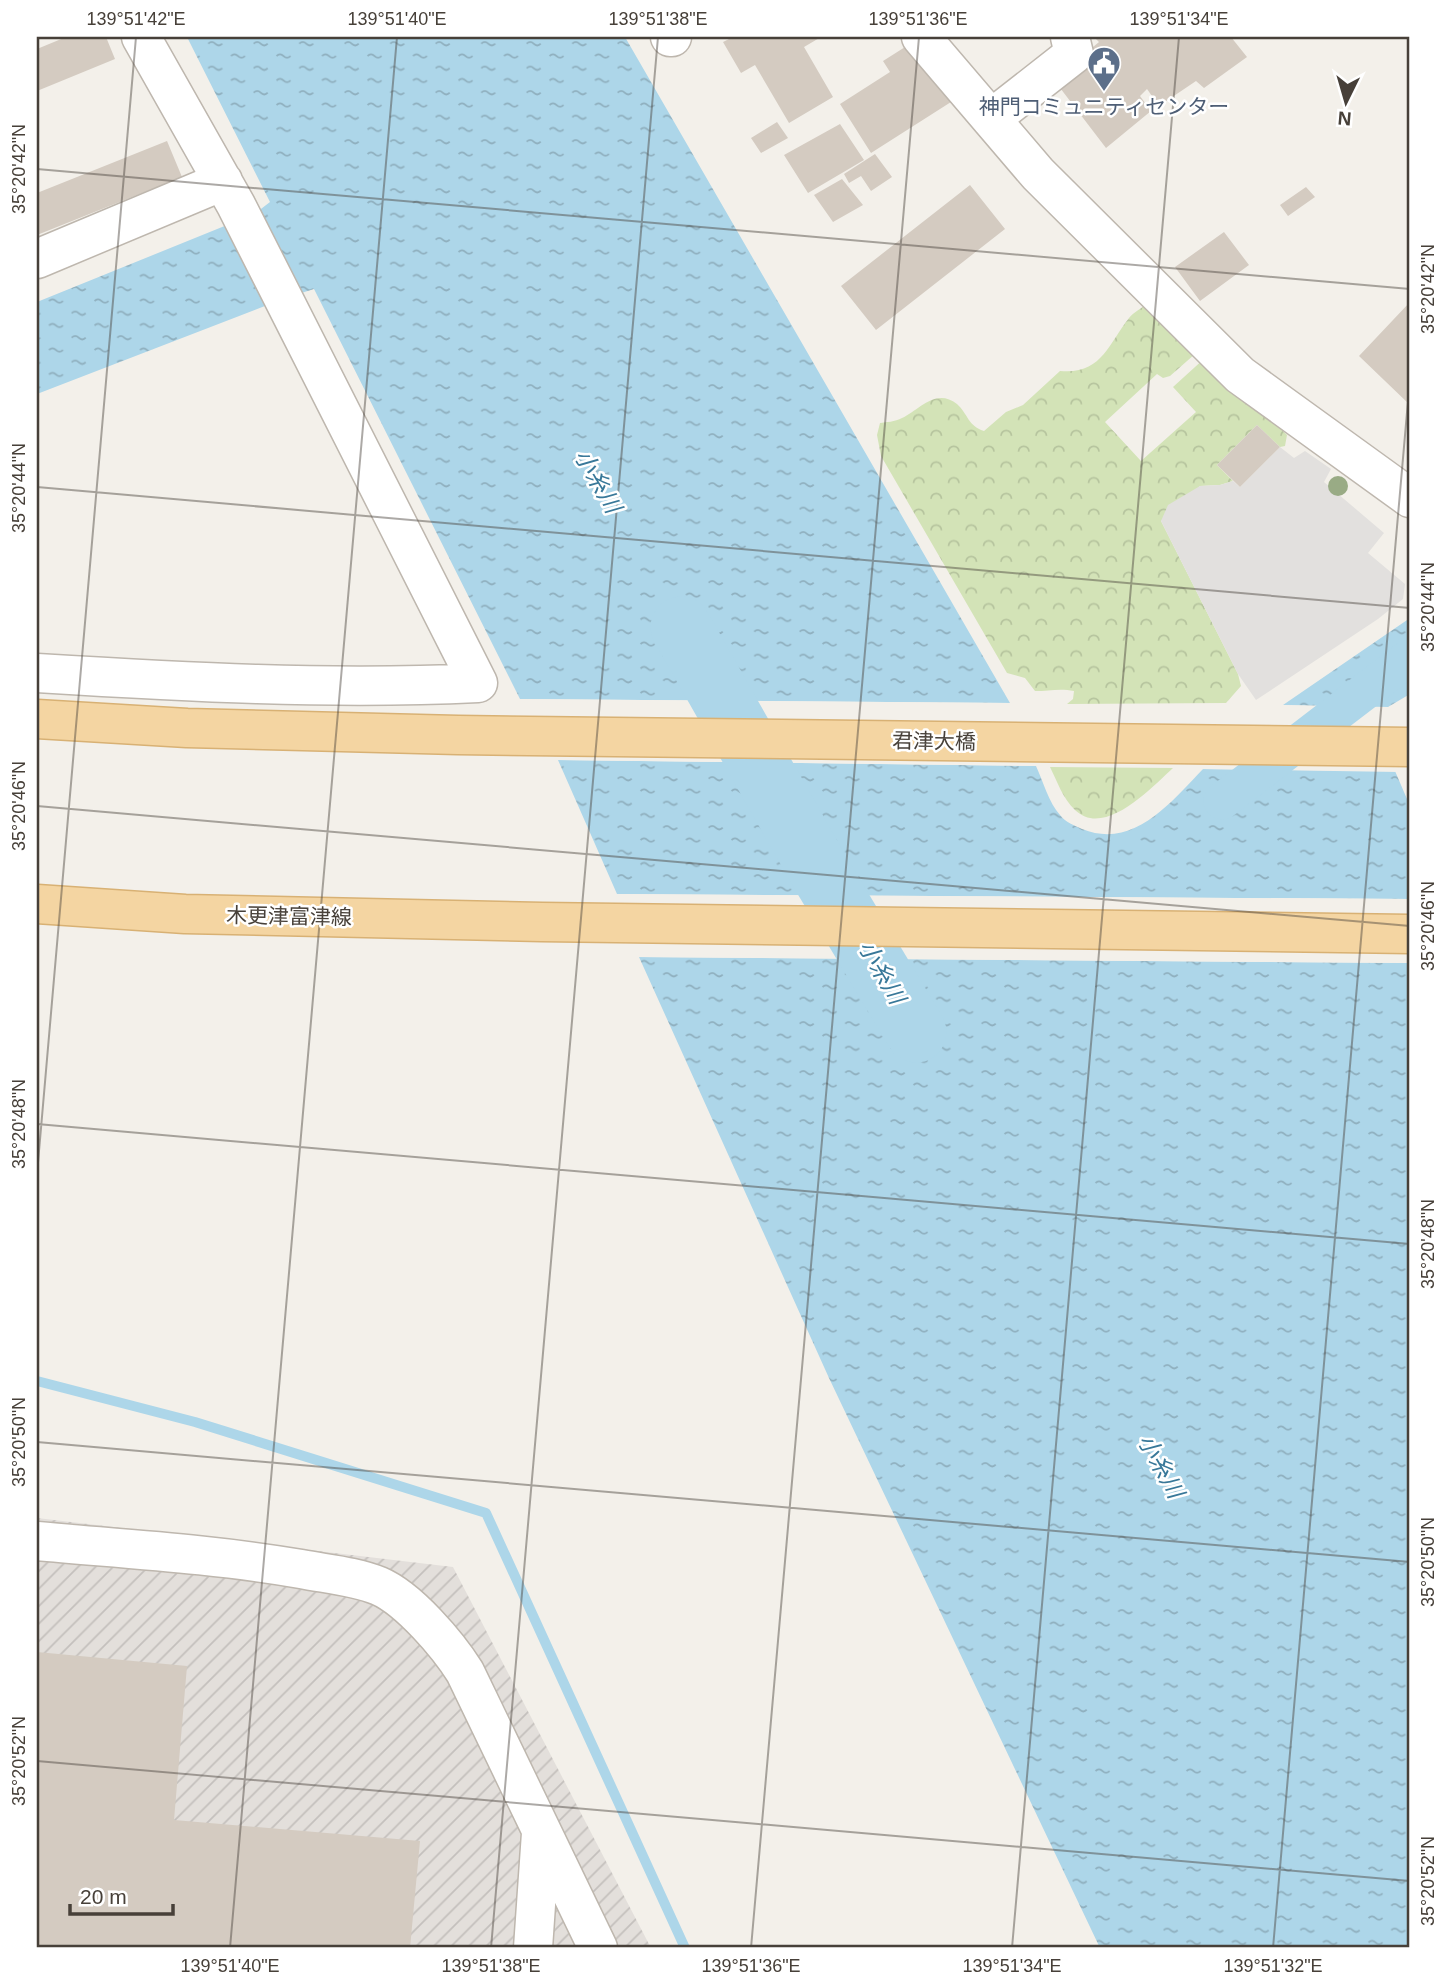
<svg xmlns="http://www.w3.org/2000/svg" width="1447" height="1985" viewBox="0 0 1447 1985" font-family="Arial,'Noto Sans JP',sans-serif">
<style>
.industrial{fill:url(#industrial-furrows)}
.forest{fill:url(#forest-crowns)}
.parking{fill:#e2e0de}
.water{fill:url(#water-ripples)}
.pier{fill:#f3f0ea}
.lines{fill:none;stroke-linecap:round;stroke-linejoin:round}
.stream{stroke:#add6e9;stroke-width:10}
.canal{stroke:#add6e9;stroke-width:37}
.river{stroke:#add6e9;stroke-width:61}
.building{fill:#d4cbc1}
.minor-casing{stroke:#beb7ae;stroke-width:41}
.major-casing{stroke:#d8b174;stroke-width:41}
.minor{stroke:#fff;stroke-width:38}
.major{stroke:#f4d5a2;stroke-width:38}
.tree{fill:#99ab85}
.ticks{fill:none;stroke:#474039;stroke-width:2;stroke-opacity:0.45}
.labels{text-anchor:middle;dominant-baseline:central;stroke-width:5;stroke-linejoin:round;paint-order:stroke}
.service-label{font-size:21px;fill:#4e5e75;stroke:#fff}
.street-label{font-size:21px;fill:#474039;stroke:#fff}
.water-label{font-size:23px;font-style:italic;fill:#387899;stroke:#fff}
.neatline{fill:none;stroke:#474039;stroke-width:2.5}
.ticks-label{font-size:18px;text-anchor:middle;fill:#474039}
</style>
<defs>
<pattern id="industrial-furrows" width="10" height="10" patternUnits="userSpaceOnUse" patternTransform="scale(1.75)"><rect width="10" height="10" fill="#e3dfdb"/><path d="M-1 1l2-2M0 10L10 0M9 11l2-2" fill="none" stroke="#c4c0bd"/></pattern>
<pattern id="forest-crowns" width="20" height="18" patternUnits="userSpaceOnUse" patternTransform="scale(1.75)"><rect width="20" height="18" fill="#d3e3b7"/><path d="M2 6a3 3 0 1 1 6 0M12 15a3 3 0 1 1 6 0" fill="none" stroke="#b6c49e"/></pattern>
<pattern id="water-ripples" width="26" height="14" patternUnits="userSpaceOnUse" patternTransform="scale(1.75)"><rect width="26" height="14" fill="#add6e9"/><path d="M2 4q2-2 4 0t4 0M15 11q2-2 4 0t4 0" fill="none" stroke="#8fafbe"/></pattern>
</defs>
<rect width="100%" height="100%" fill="#f3f0ea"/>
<path class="industrial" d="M37,1518L453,1567L651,1948H37Z"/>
<path class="forest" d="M1147,304L1195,354L1170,376L1163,378L1157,374L1105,422L1141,461L1196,412L1173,387L1206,357L1287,435L1285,446L1280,447L1257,425L1217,465L1233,481L1220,485L1200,486L1161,521L1238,674L1241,686L1226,703L1067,704L1073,699L1074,691C1060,688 1049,691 1035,691L1025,678L1007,673L881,456L877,435L880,423C886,422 895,422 902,418C919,410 936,387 957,404C968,414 968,426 984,431L1006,412L1023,405L1060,371C1101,375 1108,345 1129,318C1134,312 1142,308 1147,304Z
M1050,767L1173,768C1153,786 1105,839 1075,810C1063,799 1057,781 1050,767Z"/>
<path class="parking" d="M1280,447L1294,458L1305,451L1331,469L1324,482L1384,533L1368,553L1405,584L1403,599L1378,619L1256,700L1238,674L1161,521L1168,505L1200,486L1220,485L1233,481L1240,487Z"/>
<path class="water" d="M187,37H625L1010,703L520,699L314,289L295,295L253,215L270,202Z
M232,223L270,304L37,394V302Z
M1410,618V694L1388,707L1283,705Z
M558,760L1036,766C1043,781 1049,803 1060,815C1065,822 1075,826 1082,829C1134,850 1171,802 1203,769L1395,771L1410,806V899L617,894Z
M639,957L1410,963V1948H1100L829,1378Z"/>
<path class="pier" d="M516,699H520L1013,703L1009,707L520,702Z
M1279,705L1395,708L1388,711L1282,708Z
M558,757L1036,763L1040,766L555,760Z
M1203,765L1395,768L1399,772L1198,769Z
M614,894L1410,899V903L617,897Z
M639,954L1410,959V963L635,957Z"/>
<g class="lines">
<path class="stream" d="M37,1381L195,1422L486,1513L685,1948"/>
<path class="canal" d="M1222,801L1410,657"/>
<path class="river" d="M681,627L820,872L916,1032"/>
</g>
<path class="building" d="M66,37H106L115,59L37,91V49Z
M733,37H821L804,47L833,97L789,123L755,65L741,73L723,42Z
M1094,37H1231L1247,57L1204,88L1196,81L1159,106L1147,89L1140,96L1151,111L1106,148L1054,80L1099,42Z
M913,42L951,102L871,153L840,104L890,72L883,61Z
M777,122L788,138L761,153L751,138Z
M840,124L864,160L808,193L784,155Z
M167,141L182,177L37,235V193Z
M875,154L892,177L871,191L861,176L849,183L844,174Z
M842,179L863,205L833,222L814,195Z
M970,185L1005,229L876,330L841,286Z
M1306,187L1315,197L1288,216L1280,205Z
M1224,232L1249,265L1200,301L1175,267Z
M1410,302V405L1359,356Z
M1257,425L1280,447L1240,487L1217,465Z
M37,1652L187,1666L174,1820L420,1841L410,1948H37Z"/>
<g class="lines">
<defs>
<path id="minor" d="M670,37H672
M921,37L1038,174L1240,375L1410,498
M991,119L1074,54L1070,37
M37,259L223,181
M37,673C184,682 330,690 478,683L236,205L141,37
M37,1541C125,1549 214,1554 301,1569C327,1574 355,1576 379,1586C409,1599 448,1645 465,1672L598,1948
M533,1948L541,1833"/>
<path id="major" d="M37,719L187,728L458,735L1410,747
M37,904L185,914L542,922L1410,934"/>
</defs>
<use href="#minor" class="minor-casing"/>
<use href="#major" class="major-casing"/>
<use href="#minor" class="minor"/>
<use href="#major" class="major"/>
</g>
<circle class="tree" cx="1338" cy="486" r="10"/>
<path class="ticks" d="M37,169L1410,289M37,487L1410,608M37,806L1410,926M37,1124L1410,1244M37,1174L136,37M37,1442L1410,1562M37,1761L1410,1881M230,1948L397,37M491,1948L658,37M751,1948L919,37M1012,1948L1179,37M1273,1948L1410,378"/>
<defs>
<symbol id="civic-pin" viewBox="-11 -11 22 30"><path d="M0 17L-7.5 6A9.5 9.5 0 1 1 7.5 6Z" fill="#5c6f8a" stroke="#fff"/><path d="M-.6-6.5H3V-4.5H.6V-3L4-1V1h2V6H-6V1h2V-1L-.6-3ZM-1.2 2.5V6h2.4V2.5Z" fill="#fff"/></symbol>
</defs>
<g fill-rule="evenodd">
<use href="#civic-pin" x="1085" y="44" width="38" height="52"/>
</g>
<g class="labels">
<g class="service-label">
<text x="1104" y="106">神門コミュニティセンター</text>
</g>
<g class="street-label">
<text transform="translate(934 741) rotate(1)">君津大橋</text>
<text transform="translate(289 916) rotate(1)">木更津富津線</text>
</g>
<g class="water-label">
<text transform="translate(598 481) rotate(60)">小糸川</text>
<text transform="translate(882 972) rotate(60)">小糸川</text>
<text transform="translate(1161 1466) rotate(61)">小糸川</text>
</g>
</g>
<rect width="1447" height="1985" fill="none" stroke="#ffffff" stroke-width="77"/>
<g transform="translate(1346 102) rotate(185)" stroke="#ffffff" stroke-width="5" paint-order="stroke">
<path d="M0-5L12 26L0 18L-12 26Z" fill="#474039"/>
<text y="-10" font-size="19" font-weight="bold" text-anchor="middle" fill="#474039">N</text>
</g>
<path d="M70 1904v10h103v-10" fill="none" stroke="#474039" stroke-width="3.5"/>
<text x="80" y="1904" font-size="21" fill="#474039" stroke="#ffffff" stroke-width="5" paint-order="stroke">20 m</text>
<rect x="38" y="38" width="1370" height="1908" class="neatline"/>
<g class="ticks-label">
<text x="136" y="25">139°51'42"E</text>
<text x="397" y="25">139°51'40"E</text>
<text x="658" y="25">139°51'38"E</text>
<text x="918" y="25">139°51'36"E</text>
<text x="1179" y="25">139°51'34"E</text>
<text transform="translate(19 169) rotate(-90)" y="6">35°20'42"N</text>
<text transform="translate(1428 289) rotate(-90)" y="6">35°20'42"N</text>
<text transform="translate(19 488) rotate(-90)" y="6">35°20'44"N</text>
<text transform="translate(1428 607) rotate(-90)" y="6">35°20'44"N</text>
<text transform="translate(19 806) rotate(-90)" y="6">35°20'46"N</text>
<text transform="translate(1428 926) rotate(-90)" y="6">35°20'46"N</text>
<text transform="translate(19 1124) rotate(-90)" y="6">35°20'48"N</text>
<text transform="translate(1428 1244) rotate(-90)" y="6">35°20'48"N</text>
<text transform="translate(19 1442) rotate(-90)" y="6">35°20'50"N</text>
<text transform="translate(1428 1562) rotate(-90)" y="6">35°20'50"N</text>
<text transform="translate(19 1761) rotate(-90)" y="6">35°20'52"N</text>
<text transform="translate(1428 1881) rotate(-90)" y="6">35°20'52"N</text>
<text x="230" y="1972">139°51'40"E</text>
<text x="491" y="1972">139°51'38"E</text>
<text x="751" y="1972">139°51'36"E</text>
<text x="1012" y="1972">139°51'34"E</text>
<text x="1273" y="1972">139°51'32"E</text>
</g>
</svg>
